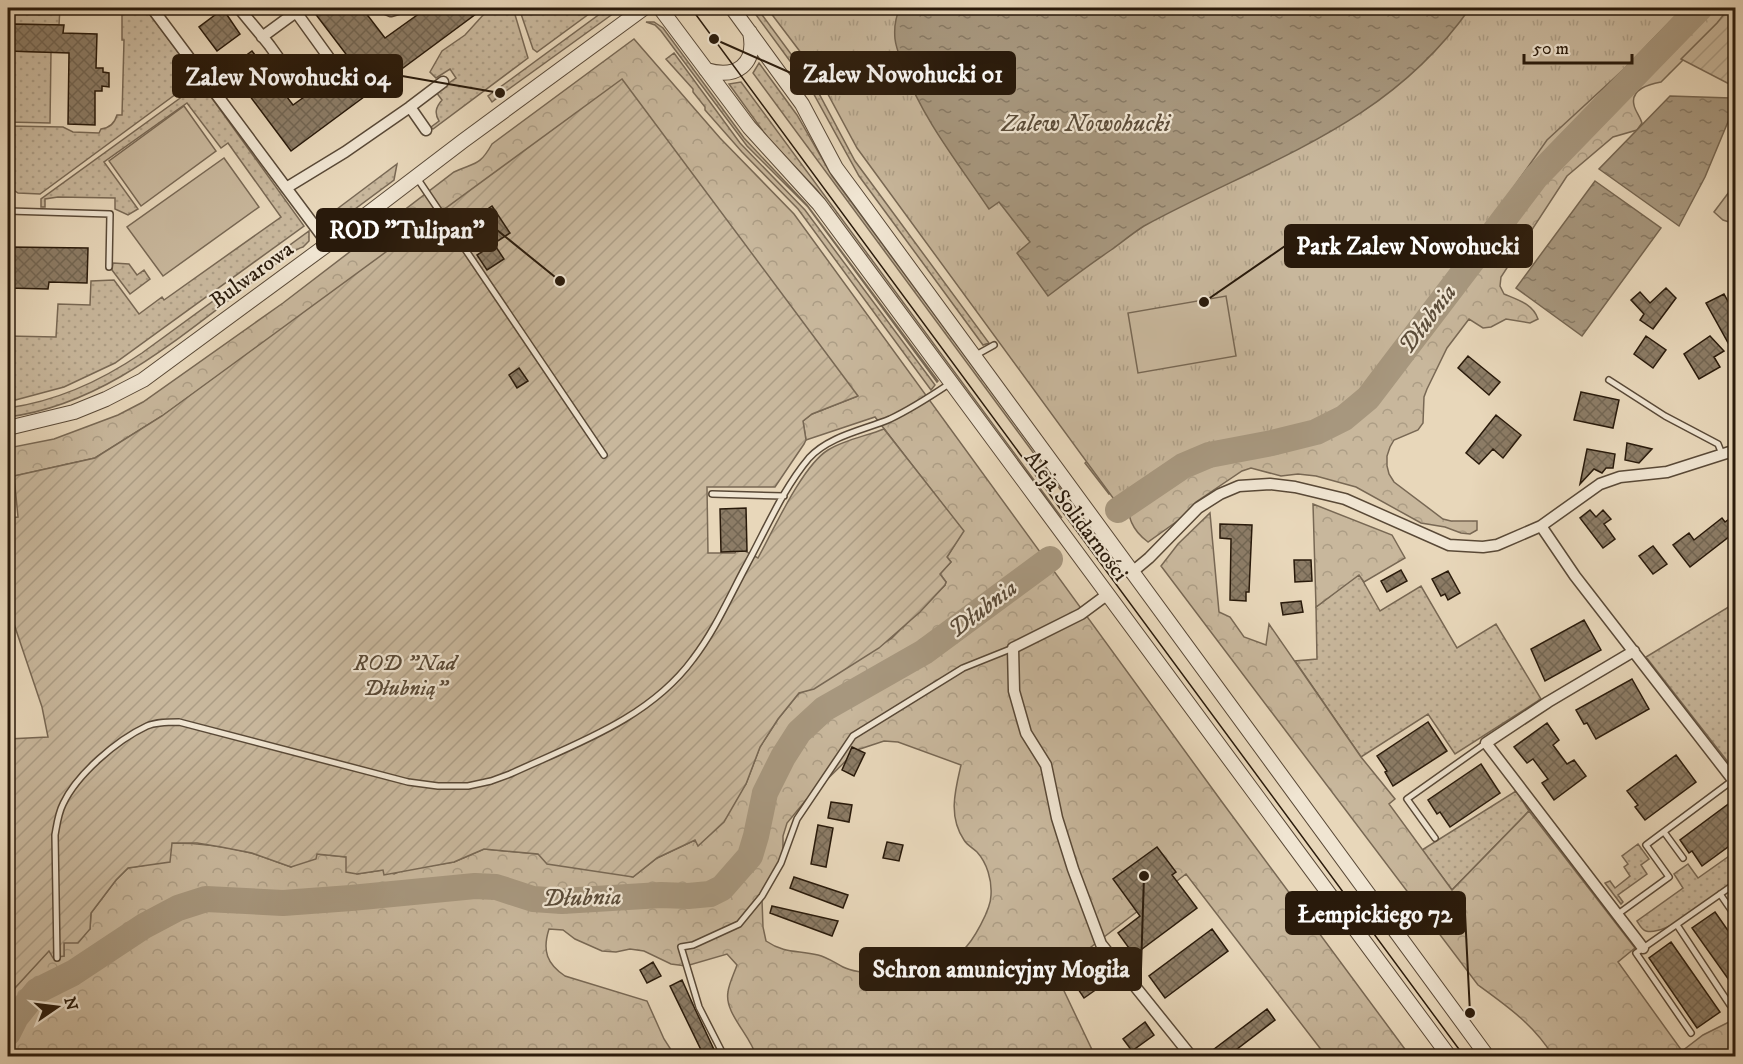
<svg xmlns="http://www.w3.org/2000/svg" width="1743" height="1064" viewBox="0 0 1743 1064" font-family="'IM FELL DW Pica',serif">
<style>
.grass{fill:url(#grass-dots);stroke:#786854;stroke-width:1.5}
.forest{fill:url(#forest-crowns);stroke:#786854;stroke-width:1.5;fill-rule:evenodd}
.park{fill:url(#park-tufts);stroke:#786854;stroke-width:1.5}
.garden{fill:url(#garden-furrows);stroke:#786854;stroke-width:1.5}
.pitch{fill:#c8b79c;stroke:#786854;stroke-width:1.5}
.water{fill:url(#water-ripples);stroke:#756550;stroke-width:1.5}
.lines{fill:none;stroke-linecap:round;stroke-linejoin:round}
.river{stroke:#a7977e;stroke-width:26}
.building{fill:url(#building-cross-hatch);stroke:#291a0b;stroke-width:1.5}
.service-casing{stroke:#594937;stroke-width:8}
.minor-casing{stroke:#594937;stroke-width:13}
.tertiary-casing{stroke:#594937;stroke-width:16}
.service{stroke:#f0e5d2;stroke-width:5}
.minor{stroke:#f0e5d2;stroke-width:10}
.tertiary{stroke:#f0e5d2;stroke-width:14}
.tram{stroke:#291a0b;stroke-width:1.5}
.labels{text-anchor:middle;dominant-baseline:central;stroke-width:4.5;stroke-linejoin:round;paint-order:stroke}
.street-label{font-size:22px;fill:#291a0b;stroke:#f0e5d2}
.park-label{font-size:22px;font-style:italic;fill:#594936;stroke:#f0e5d2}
.water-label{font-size:24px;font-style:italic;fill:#5b4c39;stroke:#f0e5d2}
.leader{fill:none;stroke:#291a0b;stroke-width:2}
.callout-dot{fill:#291a0b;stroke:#f0e5d2;stroke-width:2}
.callout{fill:#291a0b;stroke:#291a0b;stroke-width:2}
.callout-label{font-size:24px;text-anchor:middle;font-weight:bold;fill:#fff}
</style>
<defs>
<pattern id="grass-dots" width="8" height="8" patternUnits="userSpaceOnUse" patternTransform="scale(1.5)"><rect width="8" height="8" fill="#c8b79c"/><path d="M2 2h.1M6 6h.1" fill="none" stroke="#ac9d85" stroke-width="1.8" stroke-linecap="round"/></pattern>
<pattern id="forest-crowns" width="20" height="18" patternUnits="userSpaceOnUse" patternTransform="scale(1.5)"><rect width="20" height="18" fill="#c8b79c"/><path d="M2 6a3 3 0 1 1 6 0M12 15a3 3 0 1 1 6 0" fill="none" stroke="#ac9d85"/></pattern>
<pattern id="park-tufts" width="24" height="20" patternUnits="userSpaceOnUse" patternTransform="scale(1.5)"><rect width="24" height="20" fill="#c8b79c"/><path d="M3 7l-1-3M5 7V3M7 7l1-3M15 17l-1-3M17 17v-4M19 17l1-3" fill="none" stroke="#ac9d85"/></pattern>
<pattern id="garden-furrows" width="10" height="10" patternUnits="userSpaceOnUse" patternTransform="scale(1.5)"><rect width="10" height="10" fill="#c8b79c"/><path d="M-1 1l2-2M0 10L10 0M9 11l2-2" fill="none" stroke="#ac9d85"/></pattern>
<pattern id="water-ripples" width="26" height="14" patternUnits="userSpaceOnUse" patternTransform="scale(1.5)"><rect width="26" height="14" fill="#a7977e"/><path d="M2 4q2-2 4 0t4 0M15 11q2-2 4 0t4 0" fill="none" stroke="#887a65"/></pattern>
<pattern id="building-cross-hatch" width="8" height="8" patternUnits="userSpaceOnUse" patternTransform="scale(1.5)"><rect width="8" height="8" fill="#8c7c66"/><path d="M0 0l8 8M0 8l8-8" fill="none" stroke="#726552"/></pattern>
</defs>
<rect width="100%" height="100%" fill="#e8d7ba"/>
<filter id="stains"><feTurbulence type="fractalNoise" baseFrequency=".00333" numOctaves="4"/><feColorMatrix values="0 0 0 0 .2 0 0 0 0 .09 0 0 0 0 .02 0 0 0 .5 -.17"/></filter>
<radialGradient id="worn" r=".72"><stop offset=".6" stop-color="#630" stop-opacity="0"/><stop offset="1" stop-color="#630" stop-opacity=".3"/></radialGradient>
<path class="grass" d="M8,8H60L59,25L8,24Z
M122,8H145L197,77L195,80L40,194L18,193L8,186V126L63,127L73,132L99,133L101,129C110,128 115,122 117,115H122L124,40H122Z
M492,8H513L528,58L433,129L431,127L439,121C434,113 436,107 442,100L436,92L456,78L450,69L436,78L430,72L442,51L465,35L484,14Z
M519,8H597L537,52L533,49Z
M608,8L614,13L506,91L504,89L495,95L497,98L492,102L488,96Z
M751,8H757L816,88L855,161L989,343L983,345L859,176L812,91Z
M646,22H654L663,28L744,138L807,205L938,381L937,382L808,207L747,146L661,31L655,25Z
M8,51L51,52L50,123L8,122Z
M674,53L740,143L805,210L935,385L931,390L798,209L742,152L705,110V107L693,92V89L666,59Z
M759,63L797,115L832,176L1038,455L1066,497L753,73Z
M741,82L1062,518L995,432L817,190L768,138L729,84Z
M201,83L304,226L115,363L64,387L8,402V336L56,337L58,304L90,305L91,281L114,280L139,314L162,297L164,300L281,217L228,143L221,148L187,103L104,162L138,209L128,215L115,209V198L58,197L45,199V207H41V199Z
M397,164L394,180L336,223L328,224L321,221Z
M309,231V241L303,247C292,249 257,279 245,288C172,343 101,405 8,417V408C58,401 101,381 142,353Z
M113,263L129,264L137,275L144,270L150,279L130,294L112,270Z
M1359,574L1380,611L1421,586L1457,648L1496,624L1541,699L1455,754L1428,714L1361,757L1295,661L1317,659L1316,607Z
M1735,603V771L1646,657Z
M1516,791L1529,811L1452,890L1422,850Z
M1638,844L1649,859L1641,865L1647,874L1618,895L1623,902L1621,904L1605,883L1610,881L1615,888L1630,876L1624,867L1628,864L1622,856Z
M1735,852V881C1718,894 1667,937 1646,931C1642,930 1639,924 1637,921L1683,888L1674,874L1688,864L1698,878Z"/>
<path class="forest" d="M1618,8H1735L1661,82C1650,84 1630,89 1634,105C1635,111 1640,116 1642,123L1637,130L1613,137L1567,176L1501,277L1500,286L1504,294C1518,300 1533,304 1538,319L1530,323L1506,319L1491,327L1483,328L1469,319L1447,348L1427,389L1424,397L1423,423L1418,430L1394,440L1390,447L1387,456V466L1389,474L1394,482L1443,519L1451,521H1477V530L1470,534L1461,533L1445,527L1421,523L1356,487L1316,476L1298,474L1281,476L1251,468L1242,471L1196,502L1183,517L1148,542C1126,526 1129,510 1124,486L1109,494L1085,463Z
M634,39L720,138L794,214L1222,802L1410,1056H1326L1186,874L1056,974L1095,1056H756C751,1036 724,1013 728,992C729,983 734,974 737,965L727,954L686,966L671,964L644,951L630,949L616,952L602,951L575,939L563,930L549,929C542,951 547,964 565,976L647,1001L664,1039L675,1056H8V993L14,989L49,950L53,956H64V943L90,929L91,913L116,880L128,868L146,865L171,843C198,843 225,846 251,853C265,857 278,863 291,867L317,854L347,857L357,874L383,870L394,874L403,870L454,862L484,849L538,854L633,877L657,858L695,840L698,845L746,784L760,747L778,719L799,693L814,688L892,638L945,585L946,582L940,574L951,562L947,557L963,531L875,417L806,440L803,421L812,414L858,396L254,350L162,416L95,458L14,476H8V448L54,439L118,415L143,402L283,303L454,172C475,162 479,167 492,144ZM884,741L898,742L961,765C955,791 948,816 964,840C967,845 973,848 977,852C987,863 992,880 991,895C991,909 973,942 962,951C950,962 891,973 874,973C865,973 851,971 843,967C835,963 827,957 818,955C797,950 785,954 766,941L763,927L762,900L783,863V836L787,823L806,800L857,750Z
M1735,184V224L1723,220L1714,212Z
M1313,504L1392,535L1405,558L1364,582L1359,575L1316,607Z
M1210,513L1219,612L1230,617L1244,637L1266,645L1269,624L1361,757L1395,799L1389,804L1452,890L1529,811L1635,948L1618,962L1682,1051L1703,1035L1735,1019V1056H1553C1534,1025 1507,1006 1478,985L1161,566L1178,544Z"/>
<path class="park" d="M767,8H1683L1624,69L1547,140L1518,181L1409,344L1363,404L1332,426L1288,430L1204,456L1127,517L857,148L817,74Z"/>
<path class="garden" d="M1729,8H1735V87L1681,59L1717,23Z
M622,79L858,396L812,414L803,421L806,440L804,444L775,487H707L708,553H735L736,551H745L758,558C773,531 802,466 828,450C844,440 866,436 884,429L964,531L947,557L951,562L940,574L946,582L945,585L920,612L879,648L814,689L799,693L778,719L760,747L746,784L724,822L698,846L695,840L657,858L633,877L547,864L538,854L484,849L454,862L384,875L383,870L357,874L346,872V857L317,854L316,859L291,867L252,853L221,847L197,843H172L170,862L128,868L116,880L91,913L90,929L78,943H64V956L53,958L49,951L14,989L8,993V739L48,737L42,707L13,621L10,518L18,517L14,476L95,458L162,416Z"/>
<path class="pitch" d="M184,106L216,151L141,206L109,161Z
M224,158L259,207L163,276L127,227Z
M1226,296L1236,356L1138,373L1128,313Z"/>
<path class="water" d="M900,8H1470C1387,127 1265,160 1144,226C1133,233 1122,242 1111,250C1089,265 1069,280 1048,296L1017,253L1030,242L999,202L989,209C958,163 922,118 903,66C900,57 896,48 895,39C894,28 895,18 900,8Z
M1670,96L1731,98L1735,105L1705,177L1679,226L1599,169Z
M1595,181L1661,228L1582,336L1516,288Z"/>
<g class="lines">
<path class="river" d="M1118,510L1183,466L1209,455L1272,443L1316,432L1344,418L1368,398L1536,177L1700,8
M8,1033L16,1017L37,991L73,973L144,926L178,908L206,899L283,903L351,898L475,886L496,887L533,899L562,901L661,895L688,896L710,894L722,888L750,856L756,836L765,793L783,757L799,732L824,709L924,652L1050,559"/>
</g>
<path class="building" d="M311,8H362L385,38L427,8H484L291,151L229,68L252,51L293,105L352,62Z
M223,9L240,34L217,51L199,27Z
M8,24L64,25L63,33L97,34L96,68H103V72L109,73V87L102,86V91H95V125L68,124L69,53L8,51Z
M492,206L510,233L487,248L470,221Z
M494,244L504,259L487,270L477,255Z
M8,247L88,248L87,283L49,282L48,289L8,288Z
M1666,288L1676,298L1653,329L1640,320L1644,314L1631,300L1640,292L1650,303Z
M1724,294L1736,316V324L1732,326L1736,333V357L1706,303Z
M1646,336L1666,350L1653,368L1634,354Z
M1710,336L1724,351L1714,357L1720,367L1699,379L1684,354Z
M1468,356L1500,382L1489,395L1458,368Z
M519,368L528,381L517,388L509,375Z
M1581,392L1619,400L1613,428L1574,420Z
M1496,415L1521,435L1503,458L1493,449L1479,464L1466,453Z
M1627,443L1652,449L1639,463L1625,460Z
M1587,449L1615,454L1613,468H1606L1602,473L1594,469L1580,484Z
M746,508L747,551L721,552L720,509Z
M1590,510L1596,517L1603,510L1611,519L1604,524L1615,539L1603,548L1580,518Z
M1736,514L1735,532L1690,567L1673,545L1689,533L1694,540L1722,518L1725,522Z
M1220,524L1252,525L1249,592H1246V601L1230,600L1231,539L1220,538Z
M1653,546L1667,564L1653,574L1639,556Z
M1294,560H1311L1312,581L1295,582Z
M1401,570L1407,581L1387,592L1381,581Z
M1448,571L1460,593L1448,600L1445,594L1441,596L1432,579Z
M1301,601L1303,612L1283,615L1281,603Z
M1584,620L1601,650L1545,681L1531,649Z
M1632,679L1649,709L1596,739L1587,723L1584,724L1576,710Z
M1428,722L1447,751L1393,786L1385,772L1387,771L1377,756Z
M1547,723L1559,740L1553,745L1567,764L1574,760L1586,776L1554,800L1542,783L1548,779L1533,759L1527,763L1514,747Z
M852,747L865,753L854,776L842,770Z
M1676,755L1696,782L1645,820L1635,807L1638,805L1627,791Z
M1481,764L1500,793L1450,827L1440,812L1437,814L1428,800Z
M831,802L852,805L849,822L828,818Z
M1731,802L1736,808V841L1702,866L1692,851L1689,853L1680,840Z
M818,825L833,828L826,867L811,864Z
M887,842L903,845L899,861L883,858Z
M1157,847L1176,872L1172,875L1197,908L1134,955L1118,933L1140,916L1113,879Z
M794,877L848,895L843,908L790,888Z
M772,906L838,921L832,936L770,913Z
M1715,912L1736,942V990L1692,928Z
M1212,929L1228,951L1165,998L1149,976Z
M1671,942L1720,1012L1697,1028L1649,958Z
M653,962L661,976L647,983L640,970Z
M1102,966L1111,979L1084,998L1076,986Z
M682,980L695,1009L717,1056H704L670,986Z
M1267,1009L1275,1020L1228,1056H1205Z
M1145,1022L1154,1035L1132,1051L1123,1039Z"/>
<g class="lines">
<defs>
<path id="service" d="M417,178L604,455
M8,211L110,214L109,267
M976,355L994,345
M1609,380L1665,416L1718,444L1722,454
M712,494L784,496
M1664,832L1683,858
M1435,838L1407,799L1486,743
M1720,894L1736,917
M1618,914L1669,877L1646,845L1733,780
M1677,925L1730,1005
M57,958L55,835C57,824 58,814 63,804C77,774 117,740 147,726C156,722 168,722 179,722L408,782L438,786H468L491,781L510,774C575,744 649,719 693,659C714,632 729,598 745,568C765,532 782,490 809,458C829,436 864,430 890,419C911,409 931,396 949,384
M1691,1033L1636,953L1736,883
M724,1056L699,1007L681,947L693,945L739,924L762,896L781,863L797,819L853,736L963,668L1013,648"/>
<path id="minor" d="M152,8L328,244
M239,8C249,21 260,33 270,46C278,57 285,68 294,78H308L332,62L296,12L262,37
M384,8L391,11L401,8
M410,107L443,82
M286,188L345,152L410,107L426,130
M1541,526L1575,576L1733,780
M1131,573L1149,558L1198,508L1220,494L1239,486L1270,484L1295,487L1345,499L1449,545L1483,547L1497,545L1541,526L1600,484L1620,477L1667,472L1736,450
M1108,594L1081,614L1013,648L1014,691L1026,733L1046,765L1057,818L1073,869L1101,944L1191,1056
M1634,651L1548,702L1486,743L1643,948"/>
<path id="tertiary" d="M660,8L749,127L819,204L1449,1056
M732,8L802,104L836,168L856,195L1487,1056
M706,70C736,79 757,65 750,32
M8,428L74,412L106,399L143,380L328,244L463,141L644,8"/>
</defs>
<use href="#service" class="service-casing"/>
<use href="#minor" class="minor-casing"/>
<use href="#tertiary" class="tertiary-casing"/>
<use href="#service" class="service"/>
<use href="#minor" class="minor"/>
<use href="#tertiary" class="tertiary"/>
<path class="tram" d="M691,8L1464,1056"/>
</g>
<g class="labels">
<g class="street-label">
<text transform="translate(252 275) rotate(-36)">Bulwarowa</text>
<text transform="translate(1076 516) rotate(53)">Aleja Solidarności</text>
</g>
<g class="park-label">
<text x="405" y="663">ROD "Nad<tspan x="405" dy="25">Dłubnią"</tspan></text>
</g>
<g class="water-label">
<text x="1086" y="124">Zalew Nowohucki</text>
<text transform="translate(1428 319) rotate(-53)">Dłubnia</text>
<text transform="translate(983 609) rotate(-37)">Dłubnia</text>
<text transform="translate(582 898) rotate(-1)">Dłubnia</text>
</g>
</g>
<path class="leader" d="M714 39L791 73M500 93L402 76M560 281L497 230M1204 302L1285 246M1470 1013L1465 913M1144 876L1141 969"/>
<g class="callout-dot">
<circle cx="714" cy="39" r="6"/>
<circle cx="500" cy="93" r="6"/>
<circle cx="560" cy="281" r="6"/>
<circle cx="1204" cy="302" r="6"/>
<circle cx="1470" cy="1013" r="6"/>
<circle cx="1144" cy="876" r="6"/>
</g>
<g class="callout">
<rect x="791" y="52" width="224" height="42" rx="6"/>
<rect x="173" y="55" width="229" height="42" rx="6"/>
<rect x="317" y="209" width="180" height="42" rx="6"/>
<rect x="1285" y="225" width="247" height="42" rx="6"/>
<rect x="1286" y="892" width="179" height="42" rx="6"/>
<rect x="860" y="948" width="281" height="42" rx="6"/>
</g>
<g class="callout-label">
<text x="903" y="82">Zalew Nowohucki 01</text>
<text x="288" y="85">Zalew Nowohucki 04</text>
<text x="407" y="238">ROD "Tulipan"</text>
<text x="1408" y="254">Park Zalew Nowohucki</text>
<text x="1375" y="922">Łempickiego 72</text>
<text x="1001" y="977">Schron amunicyjny Mogiła</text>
</g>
<rect width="1743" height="1064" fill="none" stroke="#e8d7ba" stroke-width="30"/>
<rect x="9" y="9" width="1725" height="1046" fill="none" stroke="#291a0b" stroke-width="3"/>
<rect x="15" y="15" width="1713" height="1034" fill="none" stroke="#291a0b" stroke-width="1.5"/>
<g transform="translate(57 1007) rotate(76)" stroke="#f0e5d2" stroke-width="4.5" paint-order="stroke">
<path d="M0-4.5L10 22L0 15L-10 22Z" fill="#291a0b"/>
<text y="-9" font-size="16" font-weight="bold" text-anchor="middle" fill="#291a0b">N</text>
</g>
<path d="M1524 54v9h108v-9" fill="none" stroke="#291a0b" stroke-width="3"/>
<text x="1533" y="54" font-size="18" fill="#291a0b" stroke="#f0e5d2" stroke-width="4.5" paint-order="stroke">50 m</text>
<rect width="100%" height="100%" filter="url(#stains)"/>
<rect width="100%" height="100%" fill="url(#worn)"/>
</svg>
